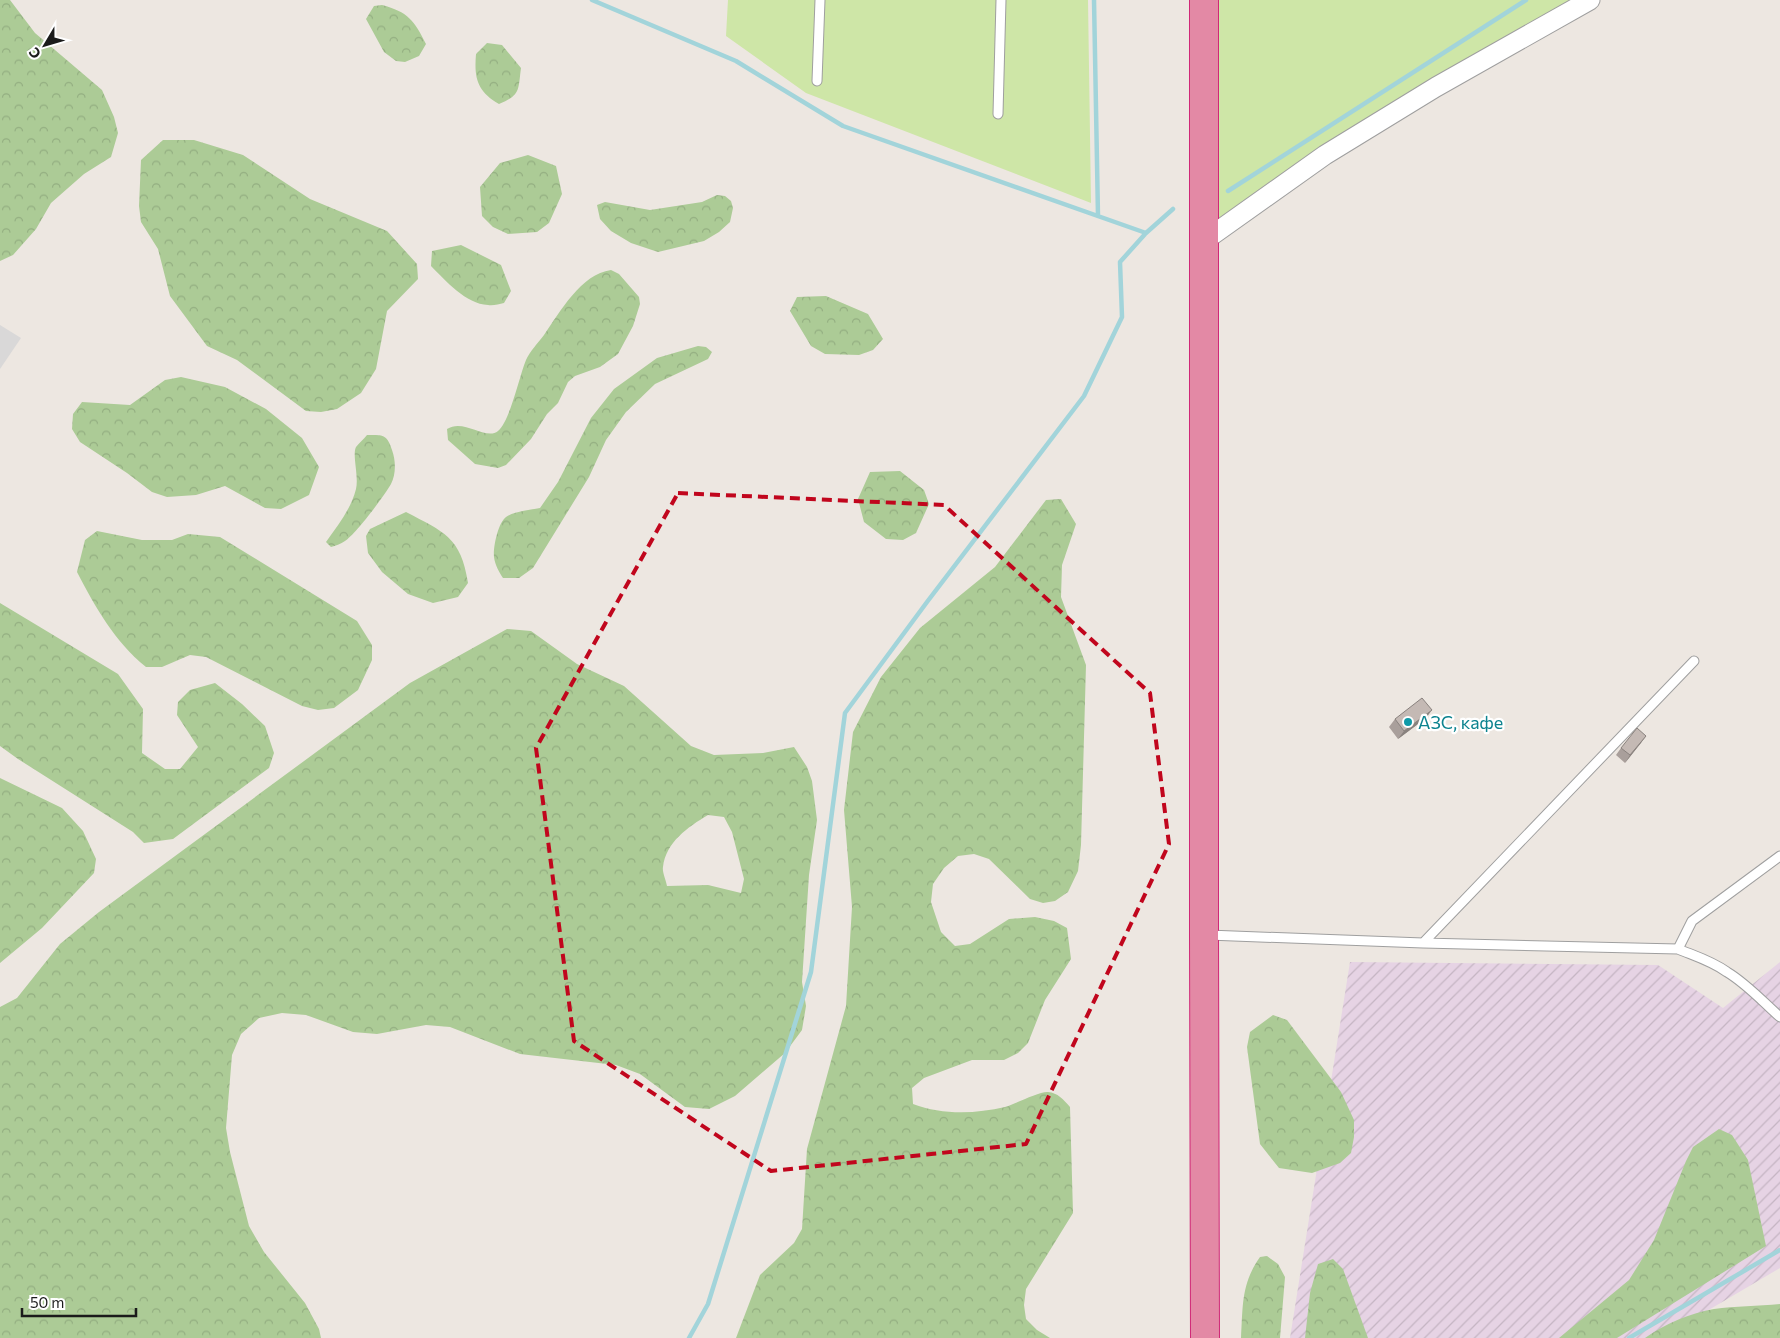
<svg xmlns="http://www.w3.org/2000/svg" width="1780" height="1338" viewBox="0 0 1780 1338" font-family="Commissioner,sans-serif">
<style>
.residential{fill:#d9d8d8}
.industrial{fill:url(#industrial-furrows)}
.forest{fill:url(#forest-crowns);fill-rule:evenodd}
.garden{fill:#cee6a7}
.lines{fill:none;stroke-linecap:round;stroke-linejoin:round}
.stream{stroke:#a2d4da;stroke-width:4.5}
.lane-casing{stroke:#9f9f9f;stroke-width:11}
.street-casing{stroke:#9f9f9f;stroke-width:21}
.highway-casing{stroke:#d02877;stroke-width:30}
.lane{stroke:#fff;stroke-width:9}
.street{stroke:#fff;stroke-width:19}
.highway{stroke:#e389a5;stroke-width:28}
.wall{fill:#a99f9b}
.shaded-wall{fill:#89827e}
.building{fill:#c4b9b4;stroke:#89827e}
.marked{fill:none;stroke:#c1061d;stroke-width:4;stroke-dasharray:10 6;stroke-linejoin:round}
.culture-dot{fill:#0f9aa8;stroke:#fff;stroke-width:2}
.labels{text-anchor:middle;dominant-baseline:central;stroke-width:4.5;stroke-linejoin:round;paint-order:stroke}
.culture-label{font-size:18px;fill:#0d838f;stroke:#fff;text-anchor:start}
</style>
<defs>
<pattern id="industrial-furrows" width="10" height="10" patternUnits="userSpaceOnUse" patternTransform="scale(1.25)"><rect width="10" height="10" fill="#e6d3e4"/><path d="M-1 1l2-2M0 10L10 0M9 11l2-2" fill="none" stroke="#c5b5c3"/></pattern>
<pattern id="forest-crowns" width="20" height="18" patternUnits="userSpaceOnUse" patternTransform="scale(1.25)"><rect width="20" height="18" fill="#accb96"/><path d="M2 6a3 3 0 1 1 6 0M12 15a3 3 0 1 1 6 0" fill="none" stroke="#93ae81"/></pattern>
</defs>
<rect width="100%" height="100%" fill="#ede7e1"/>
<path class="residential" d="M0,325L21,338L0,369Z"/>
<path class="industrial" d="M1350,962L1658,965L1723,1008L1780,962V1268L1661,1338H1290Z"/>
<path class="forest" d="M0,0H10L35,33L102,90L114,117L118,133L111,157L84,174L51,203L36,229L13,255L0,261Z
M382,5C408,12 414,20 426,44L419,56L405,62L396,61L384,52L366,19L374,6Z
M487,43L502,45L521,68C518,90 521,95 499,104C477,91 474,78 476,54Z
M163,140H194L243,155L310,199L387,231L417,264L418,279L387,311L376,369L361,393L337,409L321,412L306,411L237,360L207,346L170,296L158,249L141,222L139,206L141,160Z
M528,155L556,166L562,194L549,223L537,232L508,234L493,227L482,216L480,187L500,163Z
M717,195L725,196L731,201L733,208L730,222L719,232L704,241L658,252L631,243L611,231L600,219L597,205L605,202L650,210L702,202Z
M461,245L501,265L511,291L504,303C499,304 493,306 488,305C466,304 446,281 431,266L432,251Z
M611,270L619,274L639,297L640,304L633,326L618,354L600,367L575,376L568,382L558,403L547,414L531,439L506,465L498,468L475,464L448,440L447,429C464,418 486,441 498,431C510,421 519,377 526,360C530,351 538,343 544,335C560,312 581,274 611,270Z
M826,296L868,314L883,339L873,350L859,355L825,354L811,346L790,311L797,297Z
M698,346L706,347L712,352L708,359L655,384L626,412L606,440L589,477L533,568L519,578H503C499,572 495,565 494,557C493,547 498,523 506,517C515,511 530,510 540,508L558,482L591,418L614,389L657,358Z
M181,377L225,387L266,409L302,438L319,467L309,495L281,509L265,508L225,486L196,495L167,497L152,492L127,473L80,442L72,429L73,414L82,402L130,405L165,380Z
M367,435C383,435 387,434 392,450C396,461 396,474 391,484C385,495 355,535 345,541C341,544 335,546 331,547L326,542C338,525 351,509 356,489C359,476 352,455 356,447C359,443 364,439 367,435Z
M900,471L924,490L929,504L916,533L903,540L886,539L864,522L858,499L870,472Z
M1061,499L1076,524L1062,565L1061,597L1086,665L1081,845L1078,871L1068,892L1055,901L1043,903L1030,899L989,859L974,854L958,856L944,868L933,884L931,902L941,932L955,946L970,944L1009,919L1035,917L1054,921L1067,928L1071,959L1045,1000L1028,1043L1018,1053L1004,1060H972L924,1078L912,1088L913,1104C942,1115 975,1114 1005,1107C1015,1104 1040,1091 1048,1092C1058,1093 1063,1099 1070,1107L1073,1213L1026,1289L1024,1305L1026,1319L1037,1330L1050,1338H736L760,1275L794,1243L802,1229L807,1149L846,1006L852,907L844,810L853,732L881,677L920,628L995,567L1046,500Z
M406,512C444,532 461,537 468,583L458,597L433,603L408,594L382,572L368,553L366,536L370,529Z
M97,531L142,540H172L188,534L220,537L357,621L372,645V660L358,690L334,708L318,710L302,706L206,657L190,655L162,667H146C115,642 95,607 77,572L85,540Z
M0,603L118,674L143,709L142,753L165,769H180L198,747L177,715L178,702L190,690L215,683L242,704L265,726L274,753L269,768L173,839L144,843L133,832L18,759L0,746Z
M507,629L531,631L577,664L624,686L691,746L714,755L763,753L794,747L807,767L812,781L817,820L809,875L802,982L806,1006L802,1030L785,1053L735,1096L709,1109L685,1107L640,1074L616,1065L520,1054L450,1027L426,1025L377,1034L353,1032L306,1015L282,1013L259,1018L241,1034L232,1055L226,1128L230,1152L249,1226L264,1252L305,1303L319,1329L321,1338H0V1007L17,998L60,944L99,912L410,683ZM708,815L724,817L732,832L744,879L741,893L708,885L667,886C666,880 662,872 663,867C666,842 688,827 708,815Z
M0,778L62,808L83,831L96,859L94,873L42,928L0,963Z
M1273,1015L1287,1020L1341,1092L1354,1120V1137L1351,1153L1340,1163L1312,1173L1279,1168L1260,1144L1247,1047L1250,1032Z
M1719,1129L1732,1135L1748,1160L1766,1246L1617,1338H1559L1629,1280L1654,1240L1686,1161L1693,1147Z
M1267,1256L1278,1264L1285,1277L1280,1338H1241C1243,1306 1241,1284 1260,1257Z
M1333,1259L1343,1269L1368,1338H1305L1310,1293L1318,1264Z
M1780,1304V1338H1645C1664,1324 1691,1313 1714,1309C1735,1306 1758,1306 1780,1304Z"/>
<path class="garden" d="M728,0H1088L1091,203L806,93L726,36Z
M1204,0H1590L1204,241Z"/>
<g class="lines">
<path class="stream" d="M592,0L736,61L843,126L1146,233
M1094,0L1098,216
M1228,191L1526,0
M689,1338L708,1304L811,972L845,713L927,602L1084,396L1122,317L1120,262L1146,233L1173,209
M1629,1338L1780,1250"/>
<defs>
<path id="lane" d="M817,81L820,0
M998,114L1001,0
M1208,935L1423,943L1678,949C1695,956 1712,961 1727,972C1747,984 1763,1002 1780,1017
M1423,943L1694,661
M1678,949L1692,921L1780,856"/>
<path id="street" d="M1204,241L1325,155L1436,87L1590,0"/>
<path id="highway" d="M1204,0V935L1205,1338"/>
</defs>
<use href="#lane" class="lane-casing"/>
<use href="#street" class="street-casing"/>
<use href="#highway" class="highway-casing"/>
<use href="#lane" class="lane"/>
<use href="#street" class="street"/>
<use href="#highway" class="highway"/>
</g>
<path class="wall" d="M1426,718L1398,739L1389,727L1395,719Z
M1646,736L1625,763L1616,755L1621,748Z"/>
<path class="shaded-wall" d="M1432,710L1426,718L1398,739L1404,731Z
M1646,736L1641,743L1625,763L1630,755Z"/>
<path class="building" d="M1422,698L1432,710L1404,731L1395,719Z
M1637,728L1646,736L1630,755L1621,748Z"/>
<path class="marked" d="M678,493L944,505L1150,693L1169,844L1026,1144L771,1171L574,1041L536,748Z"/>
<circle class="culture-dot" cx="1408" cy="722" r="5"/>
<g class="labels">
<g class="culture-label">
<text x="1418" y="722">АЗС, кафе</text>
</g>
</g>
<g transform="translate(45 45) rotate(232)" stroke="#ffffff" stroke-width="4" paint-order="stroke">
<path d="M0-4L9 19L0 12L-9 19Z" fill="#1b1b1b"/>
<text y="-8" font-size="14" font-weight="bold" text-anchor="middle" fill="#1b1b1b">С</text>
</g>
<path d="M22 1308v8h114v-8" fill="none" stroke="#1b1b1b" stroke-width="2.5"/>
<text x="30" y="1308" font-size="15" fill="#1b1b1b" stroke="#ffffff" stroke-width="4" paint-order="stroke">50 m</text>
</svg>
